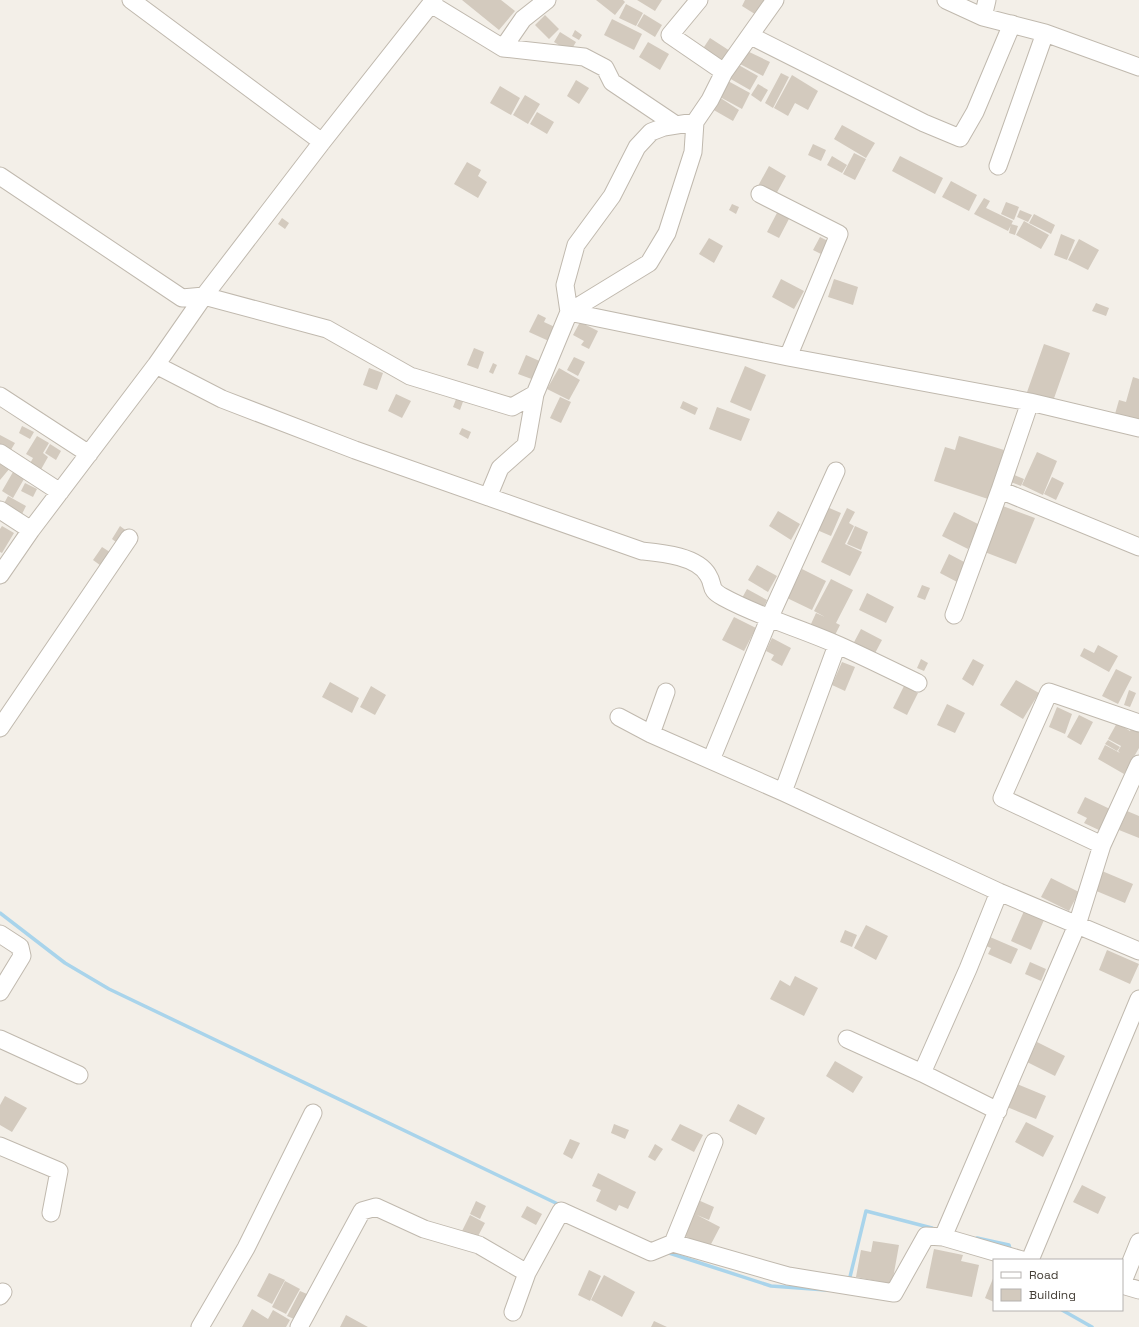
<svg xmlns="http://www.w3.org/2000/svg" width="1139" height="1327" viewBox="0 0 1139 1327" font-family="'Space Grotesk',sans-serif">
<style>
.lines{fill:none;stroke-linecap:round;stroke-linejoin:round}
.stream{stroke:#a9d4eb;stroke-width:3.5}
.building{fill:#d3cabe}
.minor-casing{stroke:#c0b9ae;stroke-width:19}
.minor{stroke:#fff;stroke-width:17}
</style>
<rect width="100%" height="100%" fill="#f3efe8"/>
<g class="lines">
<path class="stream" d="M0,913L65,963L109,989L562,1206
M977,1238L1009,1245L1011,1252
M666,1252L771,1286L826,1290
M849,1281L866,1211L932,1228
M1062,1310L1092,1327"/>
</g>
<path class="building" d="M462,0H501L515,11L499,30Z
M596,0H623L625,2L615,15Z
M637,0H662L655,11Z
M745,0H768L758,16L742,6Z
M626,4L643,13L636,26L619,18Z
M644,14L662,25L655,37L637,26Z
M545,15L559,29L549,39L535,25Z
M612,19L642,34L634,50L604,35Z
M575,30L582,35L579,40L572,36Z
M560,32L576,42L570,52L554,42Z
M710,38L730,51L723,62L702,50Z
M648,42L669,54L660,70L639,57Z
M745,50L770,62L763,76L738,63Z
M737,64L758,76L750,90L729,78Z
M781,73L789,77L773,108L765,103Z
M792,75L818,91L808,110L795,103L788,116L774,108Z
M576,80L589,88L579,104L567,96Z
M728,81L750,93L742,109L720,97Z
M758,84L768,90L761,102L751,95Z
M500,86L520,98L511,115L490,103Z
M525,95L540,104L528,124L513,115Z
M719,97L739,110L733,121L712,109Z
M537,112L554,122L547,134L530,124Z
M842,125L875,143L866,158L834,139Z
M813,144L826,150L821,161L808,155Z
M854,153L866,159L855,180L843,174Z
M832,156L847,165L842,173L827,165Z
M900,156L943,178L935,194L892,171Z
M467,162L481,170L478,176L487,182L478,198L454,184Z
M769,166L786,176L775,196L758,186Z
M951,181L977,195L969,211L942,197Z
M984,198L990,201L986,208L1013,221L1008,231L974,214Z
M1006,202L1019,207L1014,220L1001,214Z
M732,204L739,207L736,214L729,210Z
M779,209L791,215L779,238L767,232Z
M1020,210L1032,215L1028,222L1017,217Z
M1034,214L1055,225L1051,234L1029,223Z
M282,218L289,223L285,229L278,224Z
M1024,221L1049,235L1041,249L1016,235Z
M1011,224L1018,226L1015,235L1009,233Z
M1061,234L1075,240L1067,260L1054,255Z
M820,237L830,242L823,255L813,250Z
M709,238L723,246L714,263L699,254Z
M1079,239L1099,250L1088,270L1068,260Z
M781,279L804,291L794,309L772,297Z
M834,279L858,287L853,305L828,297Z
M1096,303L1109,308L1106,316L1092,311Z
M538,314L546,318L544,322L557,328L551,342L529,332Z
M580,322L598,331L589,349L581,345L584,341L573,335Z
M1044,344L1070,353L1052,404L1026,395Z
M474,348L484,352L478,369L467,365Z
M526,355L544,363L537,381L518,374Z
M574,357L585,362L578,376L567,370Z
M493,363L497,365L493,374L489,372Z
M745,366L766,375L751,411L730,402Z
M369,368L383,373L377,390L363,385Z
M559,368L580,380L569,400L547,389Z
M1133,377L1139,379V420L1115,414L1119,400L1126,402Z
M396,394L411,401L402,418L388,411Z
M458,394L465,396L460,410L453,407Z
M560,397L571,402L561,423L550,418Z
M683,401L698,408L695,415L680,408Z
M717,407L750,419L741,441L709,429Z
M22,426L34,432L30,439L19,433Z
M462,428L471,432L468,439L459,434Z
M0,435L15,443L9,453L0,448Z
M37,436L49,443L43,453L48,457L39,473L28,467L33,458L26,454Z
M959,436L1004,450L988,499L934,481L945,447L955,450Z
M50,444L61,451L56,460L45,453Z
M1037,452L1057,461L1043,495L1022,485Z
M0,460L10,468L0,480Z
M13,472L24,479L13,498L2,491Z
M1012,474L1024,479L1021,486L1008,481Z
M1052,477L1064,483L1056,500L1044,494Z
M25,483L37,489L33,497L21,491Z
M8,496L26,506L20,518L1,509Z
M1000,505L1035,518L1016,564L982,551Z
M827,507L841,513L831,536L817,530Z
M847,508L855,512L849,523L854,526L845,544L862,552L850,576L821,562Z
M778,511L800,524L791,540L769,526Z
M954,512L980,525L968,549L942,536Z
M2,526L14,533L2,553L0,552V529Z
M120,526L128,532L120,545L112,539Z
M855,526L868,532L861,550L847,544Z
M102,547L113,554L104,568L93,560Z
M949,554L968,564L959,583L940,573Z
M757,565L777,576L768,592L748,580Z
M802,569L826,581L812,610L787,598Z
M831,579L853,590L836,623L840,625L833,639L815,630L817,627L811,624L816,613L825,617L814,611Z
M922,585L930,588L925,600L917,597Z
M747,589L767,600L763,609L742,598Z
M867,593L894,607L886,623L859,610Z
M734,617L756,628L744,651L722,640Z
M861,629L882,640L873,657L852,646Z
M772,638L791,648L782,666L771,660L774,655L766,651Z
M1098,645L1118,656L1109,672L1080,656L1084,648L1094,653Z
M921,659L928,663L924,671L917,668Z
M973,659L984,665L973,686L962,679Z
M842,662L855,667L845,691L832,685Z
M1116,669L1132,677L1118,704L1102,696Z
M1016,680L1039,693L1023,719L1000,705Z
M330,682L359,698L352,713L322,697Z
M371,686L386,695L375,715L360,707Z
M904,686L918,693L907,715L893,708Z
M1129,690L1136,693L1130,707L1124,705Z
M947,704L965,713L955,733L937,725Z
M1057,707L1072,714L1065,734L1049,727Z
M1079,715L1093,722L1081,745L1067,737Z
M1117,723L1130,731L1132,727L1139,731V748L1124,774L1098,759L1105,745L1120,753L1118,751L1121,746L1108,739Z
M1108,740L1120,747L1117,751L1105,744Z
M1085,797L1112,810L1101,831L1084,823L1087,818L1077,813Z
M1127,811L1139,816V838L1119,830Z
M1102,871L1133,884L1125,903L1094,890Z
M1051,878L1079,892L1069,911L1041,897Z
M1024,911L1044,920L1031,950L1011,941Z
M866,925L888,936L876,960L854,948Z
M845,930L857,935L852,947L840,942Z
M990,937L1018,949L1011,964L988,954L991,948L986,946Z
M1107,950L1139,964L1130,984L1099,970Z
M1030,962L1046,969L1041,981L1025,974Z
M795,976L818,988L804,1016L770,999L780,980L790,986Z
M1037,1042L1065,1056L1055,1076L1027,1062Z
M835,1061L863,1077L853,1093L826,1076Z
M1017,1084L1046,1096L1036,1119L1007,1107Z
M5,1096L27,1108L12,1132L0,1125V1105Z
M738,1104L765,1118L756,1135L729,1121Z
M1026,1122L1054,1136L1043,1157L1015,1142Z
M614,1124L629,1130L625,1139L611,1133Z
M680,1124L703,1135L694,1152L671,1140Z
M570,1139L580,1143L572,1159L563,1154Z
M655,1144L663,1149L655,1161L648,1157Z
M598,1173L636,1192L628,1209L619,1205L616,1211L596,1201L601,1190L592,1186Z
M1082,1185L1106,1197L1098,1214L1073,1202Z
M698,1200L714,1207L709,1220L697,1215L720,1227L709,1248L683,1235Z
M476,1201L486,1206L480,1219L470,1214Z
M527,1206L542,1214L536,1225L521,1217Z
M470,1215L485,1223L477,1238L462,1231Z
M873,1241L899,1245L892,1284L856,1277L861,1250L871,1252Z
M934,1249L963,1255L961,1261L979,1265L972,1297L926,1288Z
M589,1270L601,1276L590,1301L578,1295Z
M269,1273L285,1280L272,1304L257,1296Z
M604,1275L635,1292L622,1317L591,1300Z
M994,1276V1302L985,1298Z
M285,1281L300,1289L286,1314L272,1307Z
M300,1291L307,1294L294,1319L287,1316Z
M252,1309L268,1319L273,1310L290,1320L286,1327H242Z
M346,1315L368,1327H340Z
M654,1321L667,1327H651Z"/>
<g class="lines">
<defs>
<path id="minor" d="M131,0L322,142
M699,0L670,35L724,72
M946,0L983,17L1045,33L1139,67
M431,4L503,48L584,57L605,68L612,82L676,125
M983,17L987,0
M751,36L924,123L960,138L975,112L1012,24
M503,48L523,19L547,0
M695,122L664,127L651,132L637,147L612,196L576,245L565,285L569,312L788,357L1030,402
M998,166L1045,33
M0,176L182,298L204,296L327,329L410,376L512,407L535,394
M760,194L839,234L788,357
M156,365L222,399L355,450L642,551C662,553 697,556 708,575C715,586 708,589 723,597C759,617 800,628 838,645C865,657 891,670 918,683
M0,396L89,454
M0,453L60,492
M1000,490L1139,547
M488,497L500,468L526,445L535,394L569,312L649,263L667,233L693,152L695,122L710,100L724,72L775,0
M0,510L31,530
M0,575L31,530L156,365L204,296L322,142L434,0
M954,615L1000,490L1030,402L1139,428
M619,717L651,734L783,792L999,892L1139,951
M0,728L129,538
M651,734L666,692
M711,760L769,619L836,471
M783,792L837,645
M1102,845L1002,798L1049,692L1139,723
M0,934L20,947L22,956L0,992
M0,1039L79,1075
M847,1039L922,1073
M998,1111L922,1073L968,969L999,892
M0,1146L59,1171L51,1213
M943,1237L1077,925L1102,845L1139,764
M673,1243L714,1142
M1030,1260L1139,999
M1122,1284L1139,1242
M1122,1285L1139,1290
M0,1296L3,1292
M513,1312L527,1273L561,1211L651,1252L673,1243L788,1276L894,1293L926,1236L943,1237L1022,1260
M200,1327L246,1248L313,1113
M299,1327L362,1211L376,1207L424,1229L479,1245L527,1273"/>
</defs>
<use href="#minor" class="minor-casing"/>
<use href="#minor" class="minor"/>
</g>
<rect x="993" y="1259" width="130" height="52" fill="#ffffff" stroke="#b5b2af"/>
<rect x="1001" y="1272" width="20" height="6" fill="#ffffff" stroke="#b5b2af"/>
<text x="1029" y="1279" font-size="12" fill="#453f37">Road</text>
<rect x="1001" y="1289" width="20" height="12" fill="#d3cabe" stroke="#b5b2af"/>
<text x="1029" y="1299" font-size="12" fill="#453f37">Building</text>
</svg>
